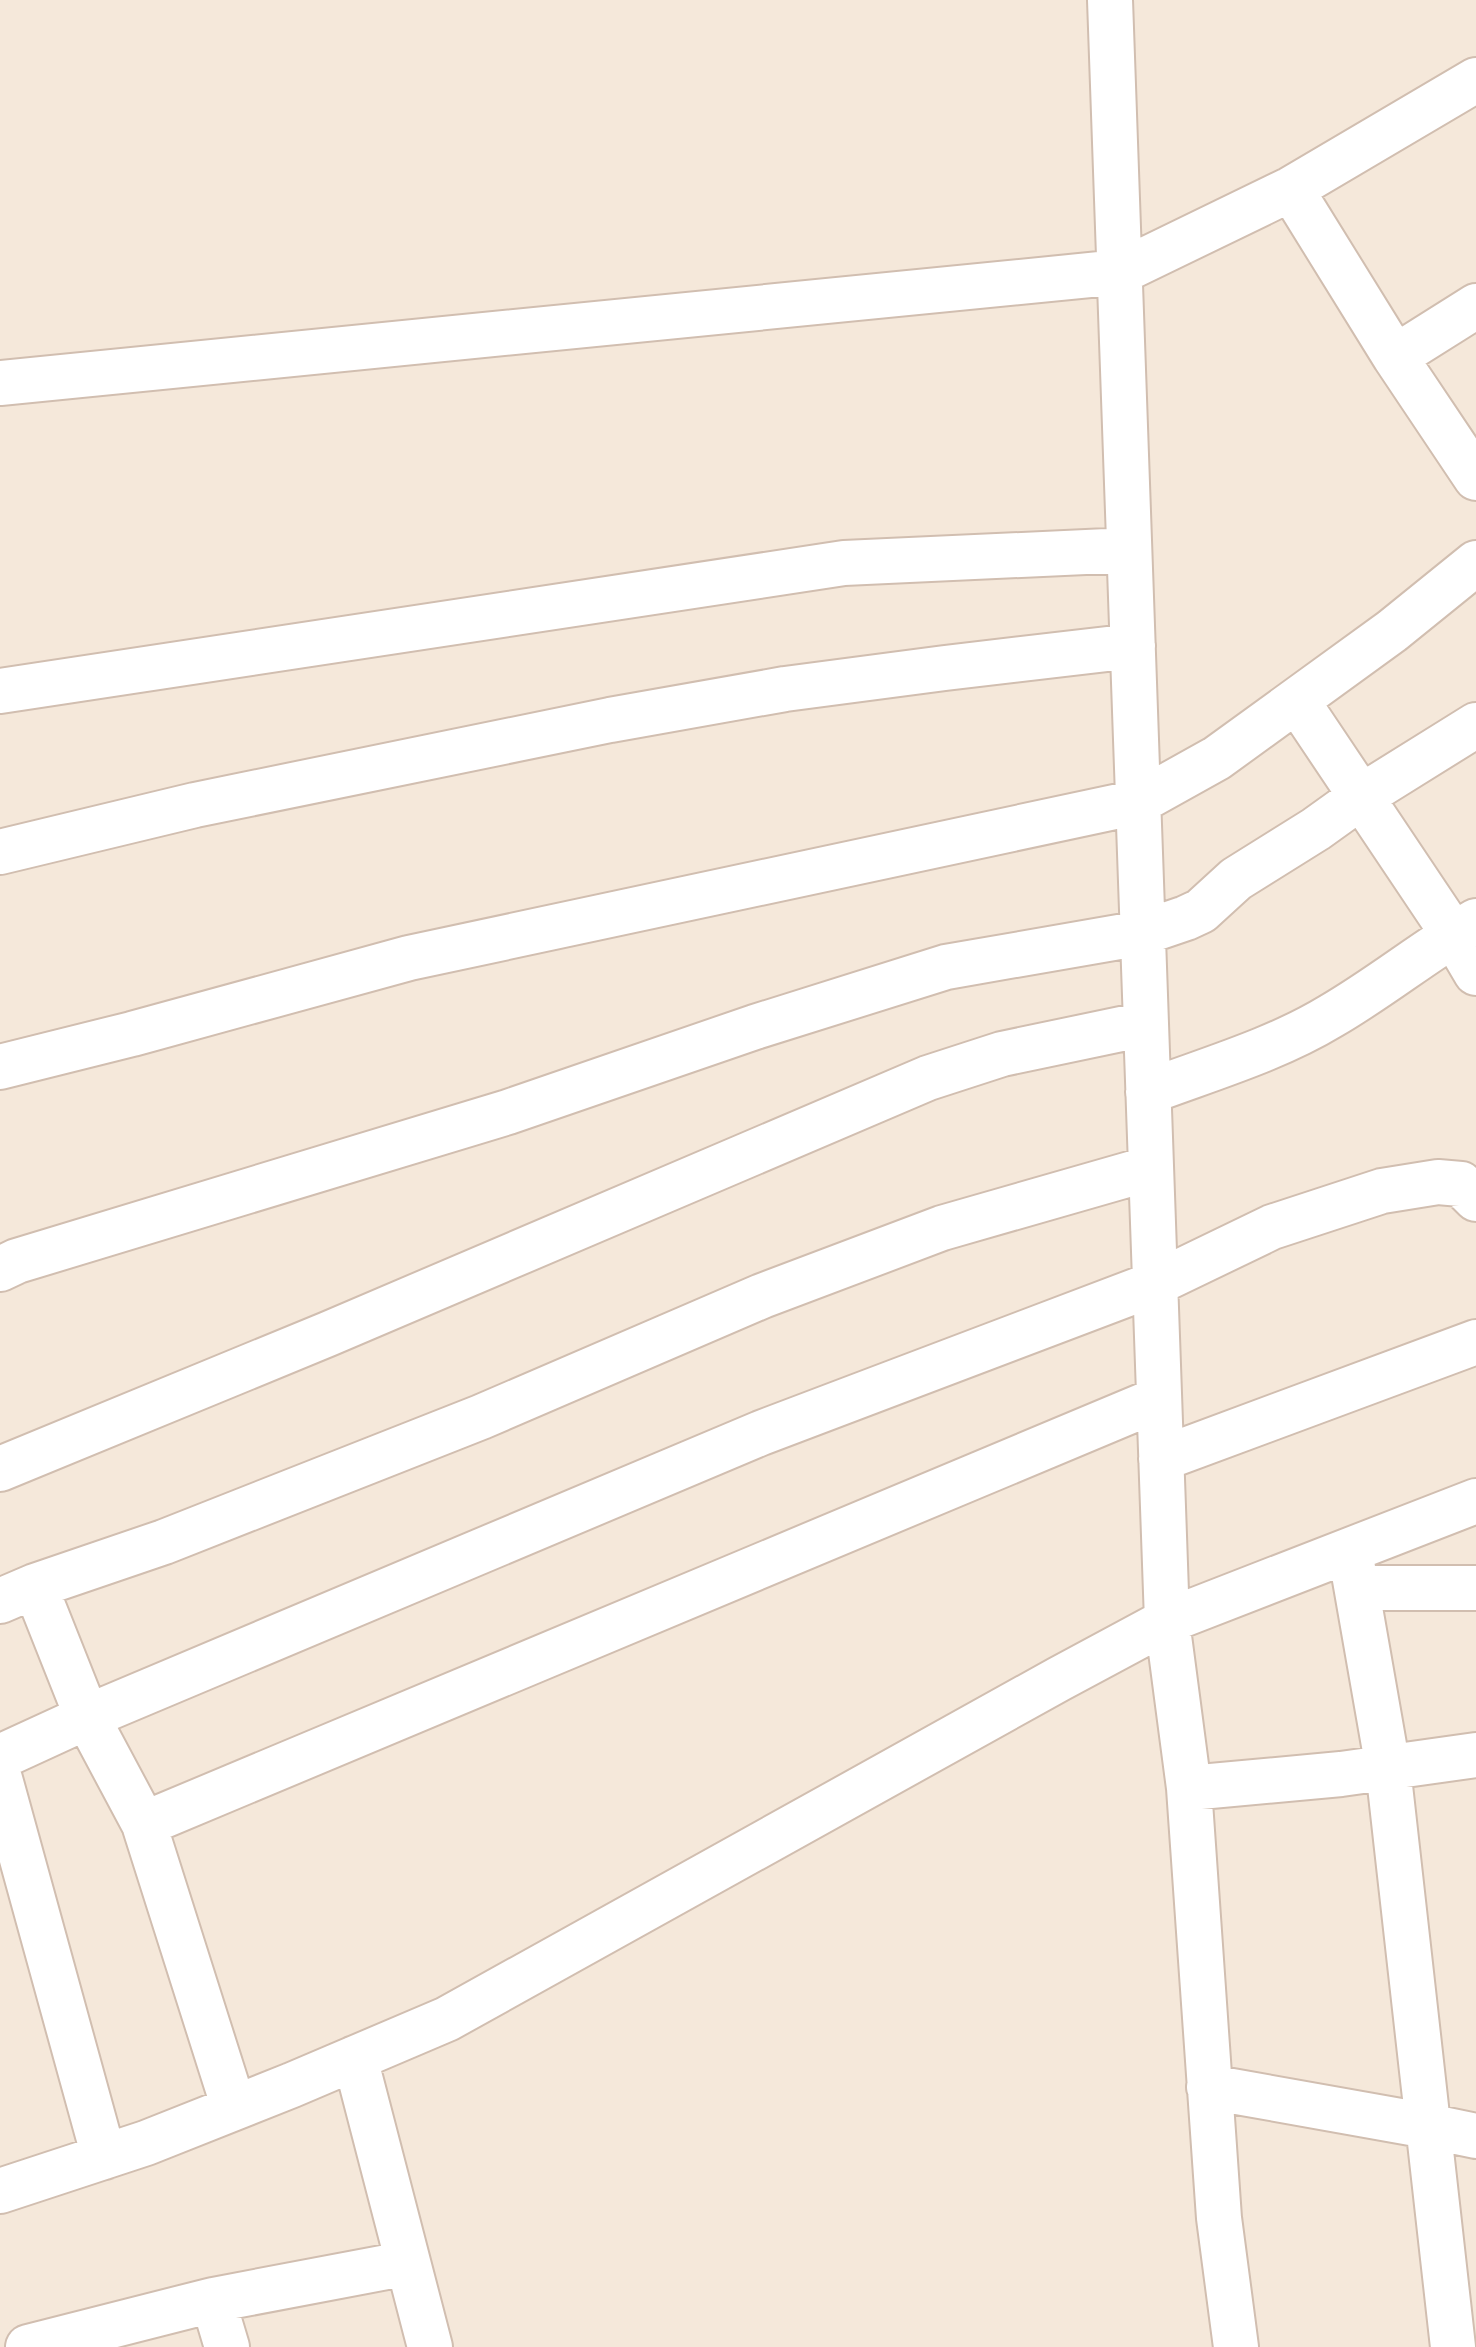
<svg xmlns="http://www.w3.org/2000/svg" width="1476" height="2347" viewBox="0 0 1476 2347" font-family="'Work Sans',sans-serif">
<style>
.residential{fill:#f5e8da}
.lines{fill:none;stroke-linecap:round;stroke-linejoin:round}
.minor-casing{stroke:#d1beb0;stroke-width:48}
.minor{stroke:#fff;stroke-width:44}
</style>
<rect width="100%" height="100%" fill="#fdf6ec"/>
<path class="residential" d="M0,0H1476V2347H0Z"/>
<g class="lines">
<defs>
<path id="minor" d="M1110,0L1167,1621L1189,1788L1219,2218L1236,2347
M1291,189L1395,357L1476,478
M1395,357L1476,306
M0,383L1120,272L1291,189L1476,80
M0,691L844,563L1129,550
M1297,701L1453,934L1476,973
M0,852L195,805L610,720L785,689L945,668L1133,646
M0,1067L132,1034L409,958L1138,802L1217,758L1392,631L1476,563
M1148,1092C1209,1069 1275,1050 1331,1016C1381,987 1426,950 1476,921
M0,1269L17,1261L508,1112L755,1027L946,967L1142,933L1186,918L1201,911L1236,879L1316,829L1362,796L1476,725
M1161,1459L1476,1342
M0,1469L328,1334L928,1078L1002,1054L1145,1024
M1350,1551L1388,1768L1453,2347
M35,1586L87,1717L144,1824
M1357,1588H1476
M0,1601L35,1586L164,1542L481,1417L762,1296L942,1228L1151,1168
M0,1757L87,1717L761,1433L1154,1284L1272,1227L1382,1191L1438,1182L1461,1184L1476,1199
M0,1779L104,2157
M1189,1788L1341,1774L1476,1755
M355,2058L430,2347
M1209,2087L1428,2126L1476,2136
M234,2108L144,1824L1159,1399
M0,2191L146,2143L292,2085L447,2019L1059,1679L1167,1621L1476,1501
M213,2300L227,2347
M28,2347L213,2300L408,2263"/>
</defs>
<use href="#minor" class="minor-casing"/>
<use href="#minor" class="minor"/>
</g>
</svg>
